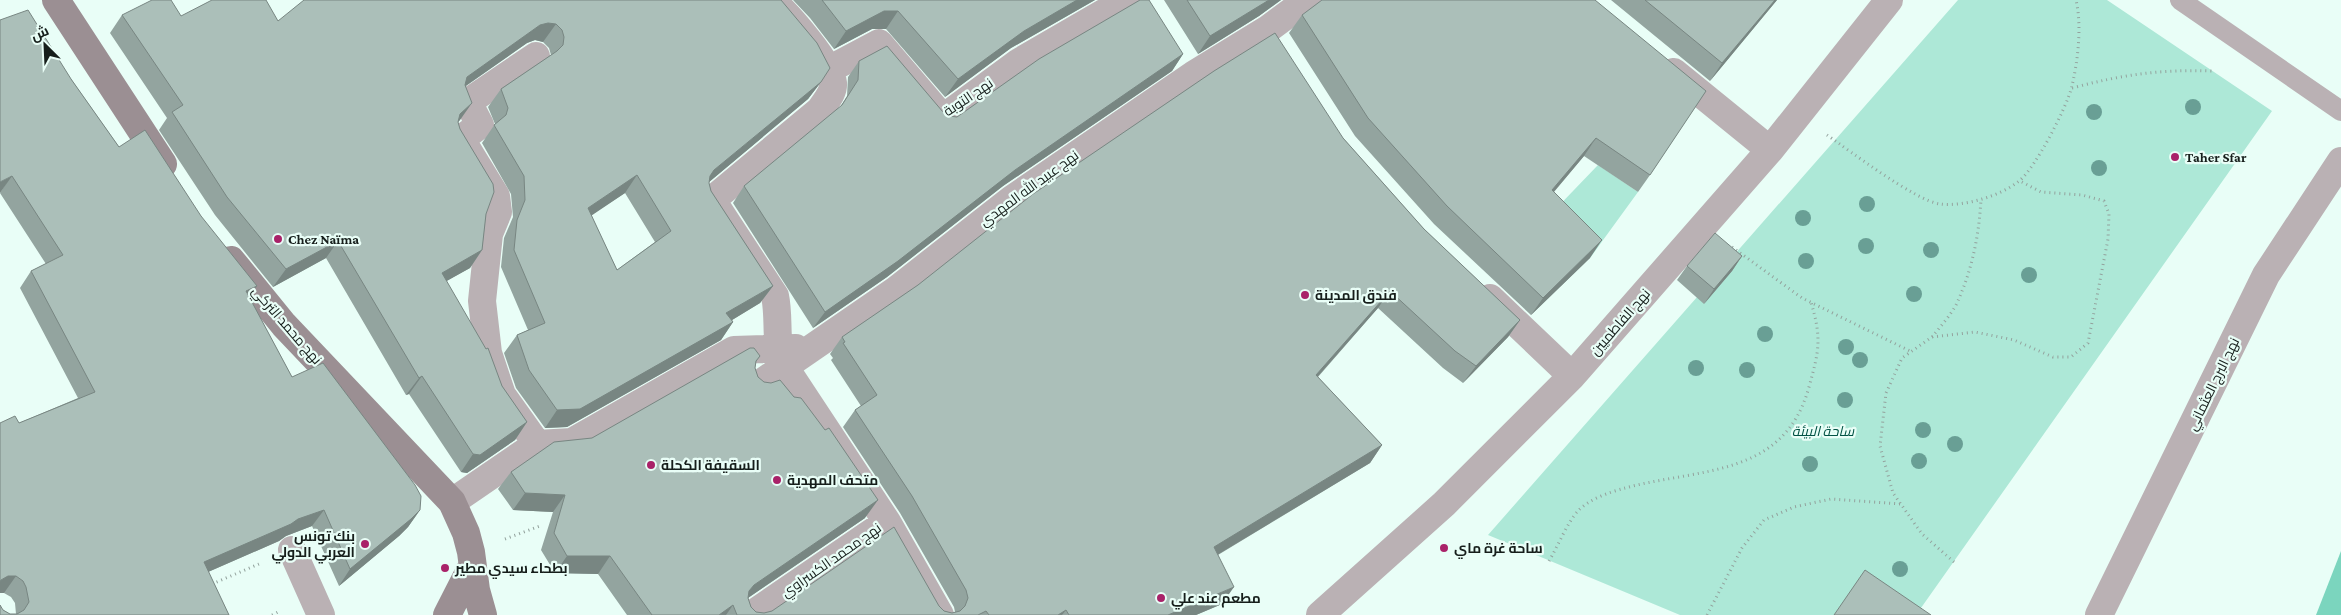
<svg xmlns="http://www.w3.org/2000/svg" width="2341" height="615" viewBox="0 0 2341 615" font-family="'Crimson Pro',Cairo,serif">
<style>
.green{fill:#ade8d7}
.water{fill:#7bd5be}
.lines{fill:none;stroke-linecap:round;stroke-linejoin:round}
.path{stroke:#93a29d;stroke-width:3;stroke-dasharray:1 4;stroke-linecap:butt}
.lane{stroke:#bab1b4;stroke-width:20}
.street{stroke:#bab1b4;stroke-width:28}
.secondary{stroke:#9b8f93;stroke-width:28}
.tree{fill:#699f95}
.wall{fill:#93a49f;fill-rule:evenodd}
.shaded-wall{fill:#788682}
.building{fill:#abbfb9;stroke:#788682;fill-rule:evenodd}
.poi-dot{fill:#a92269;stroke:#e9fef7;stroke-width:2}
.labels{text-anchor:middle;dominant-baseline:central;stroke-width:4.5;stroke-linejoin:round;paint-order:stroke}
.street-label{font-size:14px;fill:#161e1b;stroke:#e9fef7}
.poi-label{font-size:14px;font-weight:bold;fill:#161e1b;stroke:#e9fef7;text-anchor:start}
.park-label{font-size:14px;font-style:italic;fill:#005244;stroke:#e9fef7}
</style>
<rect width="100%" height="100%" fill="#e9fef7"/>
<path class="green" d="M1958,0H2107L2272,111L1916,615H1680L1488,535Z
M1598,165L1638,192L1590,258L1548,217Z"/>
<path class="water" d="M2341,551V615H2316Z"/>
<g class="lines">
<path class="path" d="M2072,88C2121,75 2161,69 2212,71
M1827,135C1850,151 1916,201 1940,204C1963,207 2001,196 2019,181C2035,169 2067,107 2072,86C2078,60 2082,26 2076,0
M1732,247L1802,298L1912,352
M1932,337C1940,327 1950,316 1956,305C1972,271 1979,236 1981,199
M505,539L540,526
M1549,561C1557,548 1568,521 1578,511C1589,499 1610,492 1625,488C1699,468 1784,478 1809,387C1819,351 1822,339 1811,302
M1954,562L1922,534L1893,493L1880,446L1886,393L1902,358L1932,337L1975,332L2014,340L2053,357H2071L2088,343L2108,239L2109,214L2104,201L2082,195L2041,192L2020,181
M212,584L259,564
M272,615L280,611
M1707,615L1742,548L1764,520L1794,507L1831,499L1901,504"/>
<path class="lane" d="M2180,0L2341,111"/>
<path class="street" d="M772,0C788,15 831,63 833,83C834,93 825,102 820,110L712,200L775,296C780,319 774,344 784,366L887,522L940,615
M536,56L468,102L480,125L461,139L496,196L498,212L489,234L482,301L488,353L502,395L537,444
M830,69L879,43L943,118L1019,62L1126,0
M1674,72L1770,150
M1490,298L1572,376
M758,385L896,290L1012,199L1193,75L1268,29L1307,0
M452,502L537,444L572,442L734,350L796,348
M292,550L321,615
M751,615L887,522
M1320,615L1444,504L1572,376L1770,150L1889,0
M2099,615L2266,275L2341,161"/>
<path class="secondary" d="M56,0L163,164
M231,260L284,325L452,502L466,533L471,552L476,590L483,615
M447,615L472,566"/>
</g>
<g class="tree">
<circle cx="2193" cy="107" r="8"/>
<circle cx="2094" cy="112" r="8"/>
<circle cx="2099" cy="168" r="8"/>
<circle cx="1867" cy="204" r="8"/>
<circle cx="1803" cy="218" r="8"/>
<circle cx="1866" cy="246" r="8"/>
<circle cx="1931" cy="250" r="8"/>
<circle cx="1806" cy="261" r="8"/>
<circle cx="2029" cy="275" r="8"/>
<circle cx="1914" cy="294" r="8"/>
<circle cx="1765" cy="334" r="8"/>
<circle cx="1846" cy="347" r="8"/>
<circle cx="1860" cy="360" r="8"/>
<circle cx="1696" cy="368" r="8"/>
<circle cx="1747" cy="370" r="8"/>
<circle cx="1845" cy="400" r="8"/>
<circle cx="1923" cy="430" r="8"/>
<circle cx="1955" cy="444" r="8"/>
<circle cx="1919" cy="461" r="8"/>
<circle cx="1810" cy="464" r="8"/>
<circle cx="1900" cy="569" r="8"/>
</g>
<path class="wall" d="M781,0L821,82L808,99L709,182V183L711,191L773,286L760,303L732,320L733,322L721,340L567,427L545,428L516,388L504,353L517,335L528,330L501,267L504,238L513,217L511,194L482,143L495,124L488,107L501,89L551,55L549,48L543,42L535,40L527,43L466,86L460,120L458,122L486,214L482,250L470,268L446,281L502,386L527,422L515,440L467,473L461,472L409,394L406,395L326,258L273,287L215,215L159,130L167,118L110,33L122,15L181,16L278,21ZM625,193L655,242L617,270L591,215Z
M793,0H1095L1011,48L945,97L886,29H872L834,49L810,18Z
M1164,0H1281L1259,16L1198,54Z
M1595,0L1650,175L1638,192L1584,156L1554,192L1590,258L1531,315L1434,224L1355,136L1289,33L1302,15Z
M1611,0H1777L1710,81Z
M1183,54L1172,71L1003,186L887,277L813,328L733,203L744,186L840,107L847,96L848,77L859,61L949,116L957,117Z
M71,79L119,147L249,297L292,377L420,510L408,527L399,536L339,586L312,526L286,536L279,541L208,572L229,615H0L3,610L10,614H16L15,603L11,597L4,593H0V423H19L78,398L20,288L31,271L46,264L0,193Z
M1343,138L1424,229L1520,320L1508,337L1463,383L1443,368L1378,308L1318,377L1382,445L1370,463L1218,555L1222,604L1196,615H627L598,574L555,573L541,550L553,512L513,510L498,489L511,472L592,438L760,356L756,362L755,368L758,377L865,518L748,598L751,607L756,612L764,613L939,606L944,611L952,613L955,612L954,607L900,513L843,427L855,410L861,406L831,360L833,358L830,354L842,337Z
M1742,256L1732,271L1704,304L1677,280L1687,266Z"/>
<path class="shaded-wall" d="M1077,0H1095L1011,48L945,97L958,79L1024,31Z
M1269,0H1281L1259,16L1198,54L1210,36Z
M1775,0H1777L1710,81L1722,63Z
M884,11H898L886,29H872L834,49L846,31Z
M548,23L556,24L543,42L535,40L527,43L454,94L467,77L540,25Z
M1183,54L1172,71L1003,186L887,277L813,328L825,312L1015,170Z
M821,82L808,99L702,188L714,170Z
M472,103L460,120L447,132L460,114Z
M1596,138L1584,156L1540,208L1552,190Z
M637,175L625,193L576,226L588,208Z
M12,176L0,193V182Z
M1602,240L1590,258L1531,315L1543,298Z
M338,241L326,258L273,287L286,269Z
M482,250L470,268L429,291L442,273Z
M1742,256L1732,271L1704,304L1714,289Z
M257,286L245,302L246,291Z
M773,286L760,303L714,331L726,313Z
M1390,291L1378,308L1304,392L1316,375Z
M1520,320L1508,337L1463,383L1476,366Z
M733,322L721,340L567,427L545,428L557,410Z
M422,376L409,394L406,395L419,378Z
M527,422L515,440L467,473L461,472L473,454Z
M1382,445L1370,463L1202,564L1214,547Z
M525,493L565,495L553,512L513,510Z
M878,500L865,518L742,602L749,591L754,585Z
M324,510L312,526L286,536L279,541L192,579L204,562L298,519Z
M420,510L408,527L399,536L339,586L350,569Z
M567,556H610L598,574L555,573Z
M8,576H16L4,593H0V581Z
M1234,587L1222,604L1196,615H1168Z
M733,605L726,615H719Z
M1066,610L1062,615H1058Z"/>
<path class="building" d="M152,0H171L181,16L212,0H266L278,21L304,0H781L817,43L830,68L821,82L714,170L710,176L709,183L711,191L773,286L726,313L733,322L580,409L557,410L529,370L517,335L545,323L514,250L517,220L525,200L524,176L494,125L506,115L508,108L501,89L557,51L563,45L564,37L562,30L556,24L548,23L540,25L467,77L465,85L472,103L460,114L458,122L460,129L493,184L494,192L486,214L482,250L442,273L486,349L488,348L502,386L527,422L480,455L473,454L422,376L419,378L338,241L286,269L227,197L172,112L183,105L122,15ZM637,175L671,231L617,270L588,208Z
M822,0H1077L1024,31L958,79L898,11H884L846,31Z
M1140,0H1149L1183,54L1015,170L898,261L825,312L744,186L842,105L858,80L859,61L887,46L943,112L949,116L957,117L1039,59Z
M1187,0H1269L1210,36Z
M1322,0H1595L1706,91L1650,175L1596,138L1552,190L1602,240L1543,298L1447,206L1368,118L1302,15Z
M1645,0H1775L1722,63Z
M28,10L71,79L119,147L145,130L201,216L257,286L246,291L292,377L323,363L415,485L421,496L420,510L411,519L350,569L324,510L298,519L291,524L204,562L229,615H0V605L3,610L10,614H17L24,610L29,602L26,587L23,581L16,576H8L1,580L0,582V423L15,416L19,423L95,392L31,271L63,255L12,176L0,182V20Z
M1275,33L1343,138L1424,229L1520,320L1476,366L1455,351L1390,291L1316,375L1382,445L1214,547L1234,587L1168,615H1069L1066,610L1058,615H989L986,611L978,615H737L733,605L719,615H652L610,556H567L554,533L565,495L525,493L511,472L554,442L592,438L750,348H754L760,356L756,361L755,368L758,377L764,382L771,383L780,380L794,397L801,398L825,430L829,428L878,500L754,585L749,591L748,598L751,607L756,612L764,613L772,611L894,527L939,606L944,611L952,613L960,611L965,606L968,598L966,590L912,496L855,410L877,395L843,343L845,342L842,337L918,285L1033,194L1214,71Z
M1715,233L1742,256L1714,289L1687,266Z
M1865,570L1931,615H1834Z"/>
<g class="poi-dot">
<circle cx="2175" cy="157" r="5"/>
<circle cx="278" cy="239" r="5"/>
<circle cx="1305" cy="295" r="5"/>
<circle cx="651" cy="465" r="5"/>
<circle cx="777" cy="480" r="5"/>
<circle cx="365" cy="544" r="5"/>
<circle cx="1444" cy="548" r="5"/>
<circle cx="445" cy="568" r="5"/>
<circle cx="1161" cy="598" r="5"/>
</g>
<g class="labels">
<g class="street-label">
<text transform="translate(968 97) rotate(-34)">نهج التوبة</text>
<text transform="translate(1029 188) rotate(-36)">نهج عبيد الله المهدي</text>
<text transform="translate(1620 322) rotate(-49)">نهج الفاطميين</text>
<text transform="translate(287 325) rotate(49)">نهج محمد التركي</text>
<text transform="translate(2213 384) rotate(-64)">نهج البرج العثماني</text>
<text transform="translate(831 560) rotate(-35)">نهج محمد الكسراوي</text>
</g>
<g class="poi-label">
<text x="2185" y="157">Taher Sfar</text>
<text x="288" y="239">Chez Naïma</text>
<text x="1315" y="295">فندق المدينة</text>
<text x="661" y="465">السقيفة الكحلة</text>
<text x="787" y="480">متحف المهدية</text>
<text x="355" y="536" text-anchor="end">بنك تونس<tspan x="355" dy="16">العربي الدولي</tspan></text>
<text x="1454" y="548">ساحة غرة ماي</text>
<text x="455" y="568">بطحاء سيدي مطير</text>
<text x="1171" y="598">مطعم عند علي</text>
</g>
<g class="park-label">
<text x="1823" y="431">ساحة البيئة</text>
</g>
</g>
<g transform="translate(45 45) rotate(336)" stroke="#e9fef7" stroke-width="4" paint-order="stroke">
<path d="M0-4L9 19L0 12L-9 19Z" fill="#161e1b"/>
<text y="-8" font-size="14" font-weight="bold" text-anchor="middle" fill="#161e1b">ش</text>
</g>
</svg>
